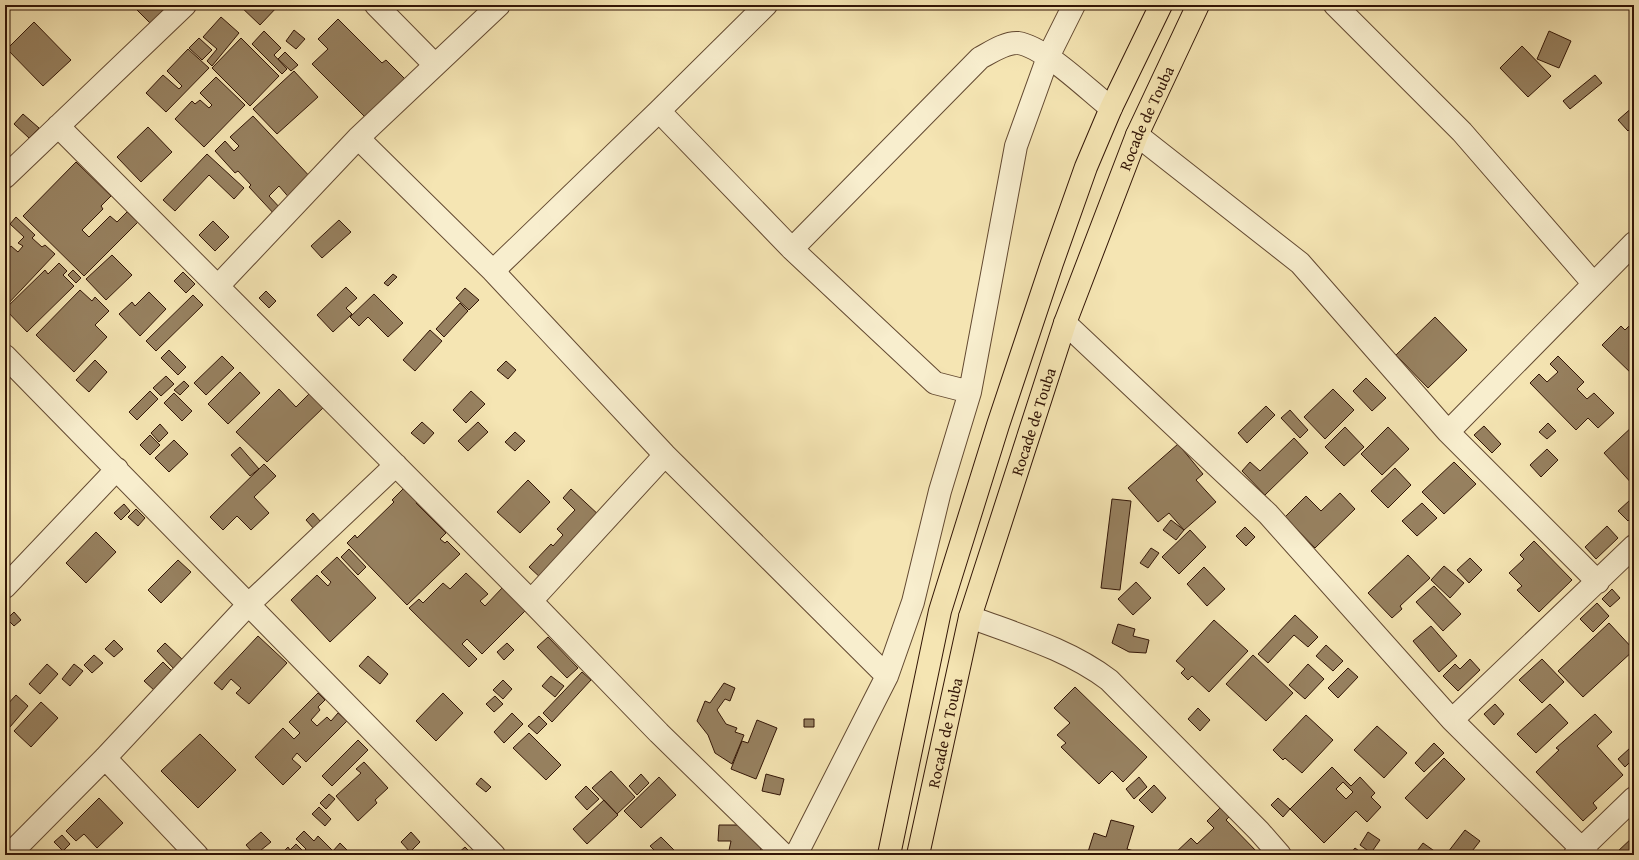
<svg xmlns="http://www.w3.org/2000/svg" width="1639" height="860" viewBox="0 0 1639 860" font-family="'Gentium Book Plus',serif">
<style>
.building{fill:#978160;stroke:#321506;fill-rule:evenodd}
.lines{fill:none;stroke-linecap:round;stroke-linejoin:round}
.street-casing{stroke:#634931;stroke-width:24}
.primary-casing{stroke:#321506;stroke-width:24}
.street{stroke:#f8eece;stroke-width:22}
.primary{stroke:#f5e5b3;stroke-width:22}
.labels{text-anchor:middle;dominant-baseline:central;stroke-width:3;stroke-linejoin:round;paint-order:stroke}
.street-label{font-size:16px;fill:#321506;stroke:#f8eece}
</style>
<rect width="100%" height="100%" fill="#f5e5b3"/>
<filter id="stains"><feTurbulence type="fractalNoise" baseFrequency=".005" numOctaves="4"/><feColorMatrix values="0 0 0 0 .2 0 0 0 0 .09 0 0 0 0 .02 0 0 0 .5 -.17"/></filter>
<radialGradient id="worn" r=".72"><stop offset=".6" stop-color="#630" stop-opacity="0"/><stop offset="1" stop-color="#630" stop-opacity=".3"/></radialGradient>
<path class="building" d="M132,5H164L166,7L150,23Z
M239,5H279L260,25Z
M221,17L239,33L212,66L207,61L217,49L203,37Z
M338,19L382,63L386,60L406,80L367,119L312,64L328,49L318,39Z
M34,22L71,60L43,86L7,49Z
M294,30L305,39L296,49L286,41Z
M264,31L281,48L274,55L287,69L282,74L252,44Z
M1549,31L1571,41L1559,68L1537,59Z
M199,38L212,50L202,60L189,48Z
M241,38L279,76L250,106L212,68Z
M1522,46L1551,76L1528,97L1500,68Z
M188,49L209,68L166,112L146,93L163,75L179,89L182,86L167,71Z
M285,52L298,65L291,71L278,59Z
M294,71L318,97L277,134L253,109Z
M1595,75L1602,83L1570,109L1563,101Z
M216,77L245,105L204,147L175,119L192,101L195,104L200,100L209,108L212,105L200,93Z
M1634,106V125L1628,131L1618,120Z
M23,114L39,128L29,138L14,124Z
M253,116L314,181L292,201L279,186L269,196L282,210L276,216L249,187L251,185L238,171L235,173L215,151L225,141L234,151L239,146L230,137Z
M148,127L172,152L141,182L117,157Z
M207,154L244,188L234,199L209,175L175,211L163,200Z
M76,162L111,196L101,206L103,209L82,230L89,237L110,216L117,222L127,212L138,222L84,276L23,216Z
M16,217L35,235L32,238L42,247L45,245L55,254L5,307V253L11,246L18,252L23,246L18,243L24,237L10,224Z
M339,220L351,232L322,258L311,246Z
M213,221L229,237L215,251L199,235Z
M112,255L132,275L106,300L86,279Z
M59,263L67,271L63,275L74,286L27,332L5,309L45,270L48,274Z
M73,270L81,278L76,283L68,275Z
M183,272L195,284L186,293L174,281Z
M393,274L397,277L388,286L384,283Z
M346,287L357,298L346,308L352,314L333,332L317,315Z
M465,288L479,300L469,310L456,298Z
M80,290L92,301L95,297L109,311L95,325L107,337L74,372L36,335Z
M266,291L276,301L269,308L259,298Z
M149,292L166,309L140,336L119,314L132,302L135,306Z
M374,294L403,323L388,337L368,317L359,326L350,317Z
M193,295L203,305L156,351L146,341Z
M460,303L468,311L444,337L436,329Z
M1435,317L1467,350L1428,388L1396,355Z
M1634,321V376L1602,345L1621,326L1625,330Z
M430,330L442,341L415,371L403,360Z
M169,350L186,367L178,375L161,358Z
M222,356L234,368L206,395L194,383Z
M1558,356L1584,382L1577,389L1587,399L1594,393L1614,413L1598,428L1588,418L1576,430L1530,383L1539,374L1547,382L1558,372L1550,364Z
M95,360L107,372L89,392L76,380Z
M506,361L516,370L508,379L497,370Z
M240,372L260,393L228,424L208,404Z
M166,376L174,384L161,396L153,388Z
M1366,378L1386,398L1372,411L1353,391Z
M184,381L189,386L180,395L174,390Z
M279,389L296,407L310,393L324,407L267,462L236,432Z
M1333,389L1354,410L1325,439L1304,417Z
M150,391L158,399L137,420L129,412Z
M471,391L485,404L466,423L453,410Z
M174,393L192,411L182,421L164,403Z
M1266,406L1275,415L1247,443L1238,433Z
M1290,410L1308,430L1300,438L1281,418Z
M422,422L434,433L424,444L411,433Z
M478,422L488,432L468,451L458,441Z
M1548,423L1556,431L1547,439L1539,432Z
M160,424L168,433L159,442L151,433Z
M1634,425V486L1604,453Z
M1484,426L1501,444L1492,453L1474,435Z
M1345,427L1364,447L1344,466L1325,447Z
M1388,427L1409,449L1382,475L1361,454Z
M515,432L525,441L515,451L505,442Z
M150,435L160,445L150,455L140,445Z
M1294,438L1308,453L1265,495L1242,471L1250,462L1260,471Z
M174,440L188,454L169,472L155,458Z
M1178,444L1203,474L1196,480L1216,502L1184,530L1169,513L1158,522L1128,488Z
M240,447L259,469L250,476L231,455Z
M1547,449L1558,460L1541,477L1530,465Z
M1454,462L1476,484L1444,514L1422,492Z
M264,464L276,476L254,497L269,513L251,530L237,516L223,530L210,517Z
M1395,468L1411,485L1388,508L1371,491Z
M528,480L550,502L520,533L497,512Z
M405,487L418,500L416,503L446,533L440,539L445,543L447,541L460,554L407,605L347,543L355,535L357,538L394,502L392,500Z
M571,489L601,517L542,579L529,567L551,544L553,546L563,535L557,529L575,510L563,498Z
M1340,493L1355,509L1315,548L1285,517L1306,496L1321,511Z
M1112,499L1131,501L1120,590L1101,588Z
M1630,500L1634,504V515L1628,521L1618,511Z
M1422,503L1437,518L1417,536L1402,521Z
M124,504L130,511L121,520L114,513Z
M136,509L145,518L138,526L128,517Z
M313,513L321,522L314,529L306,520Z
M1171,520L1184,530L1176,540L1163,530Z
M1607,526L1618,538L1596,559L1585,547Z
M1245,527L1255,537L1246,546L1236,536Z
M1190,530L1206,547L1179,574L1162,557Z
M96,532L116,552L86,583L66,563Z
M1534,541L1572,580L1539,612L1517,590L1522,586L1509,573L1524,559L1520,555Z
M1151,548L1159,553L1148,568L1140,563Z
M349,549L366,567L358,575L341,557Z
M1408,555L1430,578L1400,606L1402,609L1392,618L1368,593Z
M337,557L376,598L330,642L291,600L317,575L328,586L331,582L321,572Z
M1470,558L1482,570L1469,583L1457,570Z
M178,560L191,572L161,603L148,590Z
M1444,566L1464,583L1450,598L1431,580Z
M1204,567L1225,589L1207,606L1187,584Z
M466,573L488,594L480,601L485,606L503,587L526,610L482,654L467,639L462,644L477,659L469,667L409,608L419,599L423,603L443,583L450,589Z
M1136,582L1151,598L1133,615L1118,599Z
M1434,586L1461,614L1443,631L1416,602Z
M1612,589L1620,598L1610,607L1602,599Z
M1597,603L1609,616L1593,632L1580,619Z
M14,612L21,620L14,626L7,619Z
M1295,615L1318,637L1308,647L1294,635L1268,663L1258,654Z
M1214,620L1248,651L1209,692L1192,676L1188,680L1181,673L1185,669L1176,661Z
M1609,623L1634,650L1583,697L1558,671Z
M1118,624L1135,629L1133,636L1149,640L1146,653L1129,652L1112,643Z
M1431,626L1457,656L1439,672L1413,641Z
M258,636L287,663L249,704L236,693L241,688L231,679L222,690L214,683Z
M548,637L578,668L567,678L537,647Z
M114,640L123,649L114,657L105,649Z
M165,643L184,661L175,670L157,651Z
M507,643L514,650L504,660L497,652Z
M1326,645L1343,661L1333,671L1316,656Z
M94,655L103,663L92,673L84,665Z
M1253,655L1293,693L1266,721L1226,684Z
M368,656L388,674L380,684L359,666Z
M1470,659L1480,670L1458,691L1443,676L1455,664L1460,669Z
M1542,659L1564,682L1542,703L1519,680Z
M163,662L174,673L155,691L144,681Z
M47,664L58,674L40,694L29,684Z
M74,664L83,671L70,686L62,679Z
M1308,664L1324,679L1305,699L1289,685Z
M1348,668L1358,677L1338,698L1328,688Z
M582,672L591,680L552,722L543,713Z
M551,676L564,686L555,697L542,686Z
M503,680L512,689L503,699L493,690Z
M724,683L735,688L730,701L725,699L717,710L726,724L737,728L735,732L744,735L732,764L715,753L708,735L697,721L705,701L710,703Z
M1075,687L1147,757L1123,782L1112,771L1099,784L1061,747L1066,743L1057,735L1070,723L1054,708Z
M318,693L325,700L318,707L320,710L311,720L317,726L327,717L331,721L338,713L347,721L306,762L297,753L292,759L301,767L283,785L255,757L283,728L294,739L300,733L289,722Z
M443,693L463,713L436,741L416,721Z
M16,695L28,706L10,727L5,722V707Z
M495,696L503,704L494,712L486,704Z
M41,702L58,718L31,747L14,731Z
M1495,704L1504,714L1494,725L1484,714Z
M1550,704L1568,723L1536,753L1517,734Z
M1198,708L1210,720L1200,731L1188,719Z
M512,713L523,724L504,743L494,732Z
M1595,714L1612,732L1597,746L1623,775L1593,803L1597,808L1583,821L1536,772L1559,750L1556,748Z
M1306,715L1333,740L1302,773L1285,758L1283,760L1273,750Z
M539,716L547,724L537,734L528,726Z
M804,719H814V727H804Z
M757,720L777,728L756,779L731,769L742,741L748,743Z
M1377,726L1407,753L1384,778L1354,750Z
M529,733L561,765L546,780L513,748Z
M200,734L236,770L198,808L161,771Z
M358,740L368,750L332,786L322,776Z
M1434,743L1444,753L1424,772L1415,763Z
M1630,748L1634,752V758L1625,767L1618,759Z
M1444,758L1465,779L1427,819L1405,798Z
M364,762L388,788L375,800L377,803L358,821L336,796L361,773L356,769Z
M1332,767L1351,786L1360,777L1375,793L1371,797L1381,807L1367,822L1356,811L1324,843L1290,809ZM1343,782L1353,792L1346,799L1336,789Z
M611,771L635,797L617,814L592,788Z
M641,774L649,783L637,795L629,786Z
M766,774L784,779L780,795L762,791Z
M659,777L676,795L641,828L624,811Z
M1139,777L1147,787L1134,799L1126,789Z
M481,778L491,787L486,792L476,784Z
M1154,785L1166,798L1152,813L1139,800Z
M586,786L599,799L587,810L575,797Z
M329,794L335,799L326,809L320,803Z
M99,798L123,823L97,848L84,834L76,841L66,831Z
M1278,798L1290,809L1283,817L1271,805Z
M604,800L618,815L587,844L573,829Z
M319,807L331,819L325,826L312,814Z
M1220,808L1229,817L1226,820L1260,855H1173L1191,838L1197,844L1214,828L1207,821Z
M1111,820L1134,826L1127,849L1147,855H1087L1094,833L1106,837Z
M719,825H739L761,848L760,855H728L731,841H718Z
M1465,830L1480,841L1469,855H1452L1448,852Z
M304,831L314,841L318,836L333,851L340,843L352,855H280L288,847L290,850L296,844L304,852L306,849L296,839Z
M261,832L271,842L255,855L246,845Z
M411,832L420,842L410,852L401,842Z
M1368,832L1380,840L1371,853L1360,845Z
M62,835L70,844L63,851L54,842Z
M1634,836V854L1618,855L1616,853Z
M661,837L677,853L675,855H659L650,846Z
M1423,843L1440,855H1414Z
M465,847L473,855H456Z
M1355,848L1363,854L1362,855H1349Z"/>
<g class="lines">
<defs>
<path id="street" d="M376,5L435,65
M1335,5L1462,132L1593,283
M659,111L792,249L935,383L970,392
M58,126L531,601L659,733L784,855
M1137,135L1300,263L1448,432L1598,582
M358,138L493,271L665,455L887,676
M5,177L185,5
M792,249L980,58C991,52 1006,42 1018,43C1045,47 1089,91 1111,108
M493,271L659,111L766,5
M218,286L358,138L499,5
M1065,323L1268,514L1452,720L1588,855
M5,356L494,855
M1448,432L1634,243
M5,587L117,469
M531,601L665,455
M970,617C1018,635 1068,649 1109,680L1259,831L1280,855
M1452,720L1634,546
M105,758L197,855
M9,855L105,758L249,604L396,465
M796,855L887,676L913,602L940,491L970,392L1016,146L1048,57L1074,5
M1575,855L1634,798"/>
<g id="primary">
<path d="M889,855L940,611L998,425L1052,263L1086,167L1111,108L1161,5"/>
<path id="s1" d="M918,855L970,617L1065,323L1137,135L1198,5"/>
</g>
</defs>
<use href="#street" class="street-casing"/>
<use href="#primary" class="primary-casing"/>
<use href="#street" class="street"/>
<use href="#primary" class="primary"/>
</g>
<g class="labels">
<g class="street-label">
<text stroke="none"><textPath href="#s1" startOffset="773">Rocade de Touba</textPath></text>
<text stroke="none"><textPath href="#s1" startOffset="449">Rocade de Touba</textPath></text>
<text stroke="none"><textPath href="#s1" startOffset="125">Rocade de Touba</textPath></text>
</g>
</g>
<rect width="1639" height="860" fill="none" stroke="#f5e5b3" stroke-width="20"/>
<rect x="6" y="6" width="1627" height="848" fill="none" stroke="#321506" stroke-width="2"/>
<rect x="10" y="10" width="1619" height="840" fill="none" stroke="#321506"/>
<rect width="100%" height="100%" filter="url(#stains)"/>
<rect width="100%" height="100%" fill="url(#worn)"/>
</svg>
